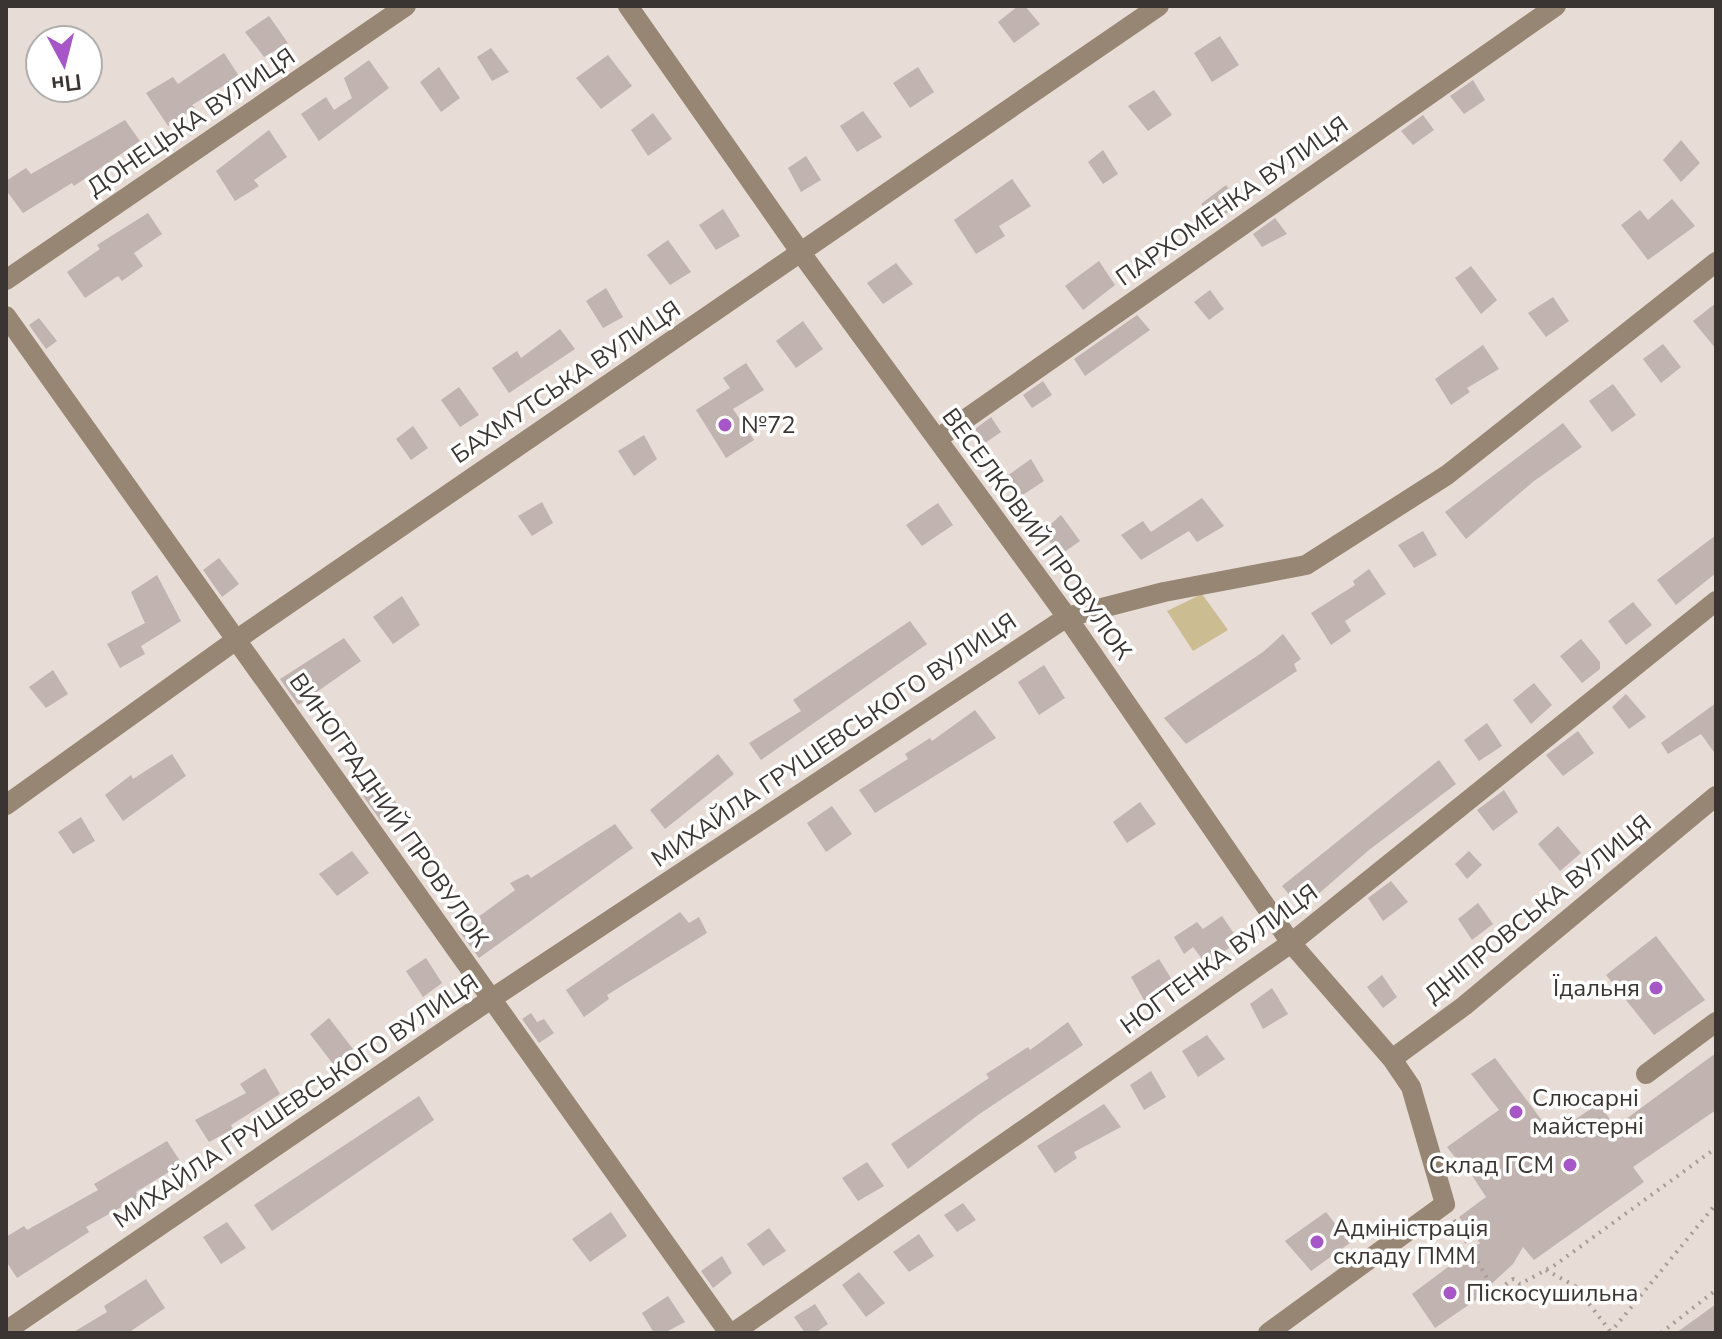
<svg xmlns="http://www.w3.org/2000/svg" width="1722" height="1339" viewBox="0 0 1722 1339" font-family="'Nunito Sans',sans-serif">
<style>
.green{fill:#cbbc91}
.building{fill:#c0b3b0}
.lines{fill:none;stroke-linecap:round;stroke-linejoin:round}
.path{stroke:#a59c97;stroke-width:4;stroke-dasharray:2 6;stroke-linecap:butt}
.minor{stroke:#978673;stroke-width:20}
.poi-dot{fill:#a656c7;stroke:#fff;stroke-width:3}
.labels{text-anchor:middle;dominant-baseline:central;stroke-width:7;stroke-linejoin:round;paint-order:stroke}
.street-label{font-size:24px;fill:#3a3533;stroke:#fff}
.poi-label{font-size:24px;fill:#3a3533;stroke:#fff;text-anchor:start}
</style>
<rect width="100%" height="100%" fill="#e8dcd6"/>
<path class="green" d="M1202,594L1228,630L1193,651L1167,611Z"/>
<path class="building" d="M1018,6H1025L1040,24L1014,43L998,22Z
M269,16L288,43L264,57L245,32Z
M1220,36L1239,65L1212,82L1194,53Z
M491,48L509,72L492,81L477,57Z
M224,53L239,76L192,105L195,108L168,126L146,93L173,77L178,84Z
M608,55L632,86L601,109L576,78Z
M369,60L389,88L319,141L301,114L326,97L334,110L352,98L344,78Z
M439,67L460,98L441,112L420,82Z
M918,67L934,92L910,108L893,83Z
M1473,80L1485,100L1464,114L1450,96Z
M1154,90L1172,115L1148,131L1128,106Z
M863,111L882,137L857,152L840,126Z
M653,113L672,139L648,156L631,130Z
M1423,115L1434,130L1413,145L1401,131Z
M125,120L140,141L74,186L72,183L23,213L6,190V181L26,168L31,174Z
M269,130L287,157L254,180L259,186L235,201L216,171Z
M1681,140L1700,163L1681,182L1663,160Z
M1103,150L1118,174L1103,184L1088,162Z
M806,156L821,180L801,192L788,168Z
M1012,179L1031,206L999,226L1005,236L976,254L954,220Z
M1226,185L1240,205L1215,220L1201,204Z
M1672,199L1695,226L1648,260L1621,225L1640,210L1648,220Z
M723,209L740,236L716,250L699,225Z
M148,213L162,234L134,253L143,266L122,281L118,276L85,298L67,272L100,249L97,245Z
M1275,218L1287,234L1262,247L1253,234Z
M668,240L691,272L670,285L647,255Z
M1099,261L1115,285L1083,310L1065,286Z
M896,263L913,284L883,304L867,283Z
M1471,266L1497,300L1481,314L1455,278Z
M606,288L623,317L603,328L586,301Z
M1210,290L1224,309L1209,320L1194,302Z
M1553,297L1569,321L1546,337L1528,313Z
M1716,303V349L1693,321Z
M1137,315L1150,330L1085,376L1074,359Z
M39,318L57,341L46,349L29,325Z
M803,321L823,349L796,368L776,341Z
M560,329L575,349L509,393L492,368L517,351L521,358Z
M1663,344L1681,367L1661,383L1643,359Z
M1483,345L1499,369L1467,388L1470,392L1451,405L1435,379Z
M746,363L764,390L733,409L754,440L726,458L696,410L730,388L723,378Z
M1043,381L1052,395L1032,408L1023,395Z
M1613,384L1636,415L1612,432L1589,401Z
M459,387L479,415L460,427L441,400Z
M991,417L1001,432L985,443L975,429Z
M1563,423L1582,447L1534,481L1466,539L1445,512Z
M413,426L428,448L411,460L396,439Z
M644,435L657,459L634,476L618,451Z
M1031,459L1044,481L1018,498L1004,478Z
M1202,498L1224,526L1197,542L1189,531L1141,560L1121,535L1143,521L1151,532Z
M542,502L553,523L532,536L518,516Z
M938,503L953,525L922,546L906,525Z
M1061,515L1080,541L1060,555L1042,532Z
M1423,531L1437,555L1414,568L1398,545Z
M1716,535V573L1676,605L1657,580Z
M219,558L239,584L222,597L203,570Z
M1369,569L1386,594L1345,621L1351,631L1331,645L1311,613L1355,585L1353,581Z
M157,575L181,621L141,646L145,654L120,668L107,644L145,623L131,592Z
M402,596L420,625L393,644L373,617Z
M1633,602L1652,625L1626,645L1608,621Z
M910,621L927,644L761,760L749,743L801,711L793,700Z
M1283,634L1301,659L1294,664L1297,671L1186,744L1164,718L1263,652Z
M344,638L361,661L298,705L280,679Z
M1581,639L1600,662V669L1582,683L1560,656Z
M1044,665L1065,698L1039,715L1018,682Z
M53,670L68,694L46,708L29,687Z
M1534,683L1552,705L1531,724L1513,700Z
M1626,694L1646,717L1629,729L1612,707Z
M1716,703V755L1701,734L1668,754L1661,743Z
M975,710L996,738L875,813L859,790L908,759L905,754L930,738L932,741Z
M1487,723L1502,746L1479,761L1464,740Z
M1578,731L1594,753L1563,776L1546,755Z
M172,754L186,776L123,821L105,795L131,775L133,779Z
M718,754L734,774L665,829L650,810Z
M1439,760L1456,784L1369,850L1301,909L1282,886Z
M381,782L400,808L380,820L363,796Z
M1504,790L1518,812L1493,831L1477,810Z
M1140,802L1156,824L1127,843L1113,822Z
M832,806L852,834L826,852L807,823Z
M81,817L95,841L73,854L58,832Z
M615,824L633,848L479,958L459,931L515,890L510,883L528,874L531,878Z
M1558,826L1581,853L1560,871L1538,844Z
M352,851L369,873L337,896L319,874Z
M1469,851L1482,865L1467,879L1455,864Z
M1391,881L1408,902L1383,921L1368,898Z
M1478,903L1493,924L1472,940L1458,919Z
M680,912L689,923L699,917L707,933L607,995L609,999L584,1017L566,990Z
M1222,916L1239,941L1206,964L1193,947L1184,954L1174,937L1197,922L1203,929Z
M1656,936L1705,1000L1654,1035L1606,975Z
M426,958L442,983L423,997L406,971Z
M1159,959L1174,983L1145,1002L1131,977Z
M1382,975L1397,997L1383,1008L1367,987Z
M1272,988L1288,1014L1263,1029L1250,1004Z
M531,1013L537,1022L544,1019L554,1033L539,1043L522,1019Z
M329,1018L353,1049L333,1064L310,1034Z
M1068,1022L1083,1045L978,1115L908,1169L891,1144L989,1078L986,1074L1028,1047L1030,1050Z
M1207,1035L1225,1059L1198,1077L1182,1051Z
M1716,1053V1110L1633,1167L1644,1182L1534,1260L1523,1247L1513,1264L1487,1288L1489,1291L1435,1328L1412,1294L1480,1243L1459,1217L1486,1197L1464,1163L1461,1165L1447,1147L1499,1110L1471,1074L1495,1058L1553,1135L1599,1103L1615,1127Z
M265,1068L280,1094L231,1125L233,1129L209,1142L195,1120L246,1093L240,1084Z
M1151,1071L1166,1097L1144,1110L1130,1085Z
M419,1096L434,1120L272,1231L254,1205Z
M1104,1104L1121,1127L1074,1152L1077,1158L1055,1173L1037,1146Z
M167,1141L182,1164L136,1192L139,1197L86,1227L89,1232L17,1278L6,1261V1237L24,1226L27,1230L98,1190L94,1184Z
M867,1162L884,1186L858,1201L842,1178Z
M963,1203L976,1220L957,1232L944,1215Z
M611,1212L627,1236L590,1262L572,1239Z
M1326,1212L1350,1243L1311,1271L1285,1241Z
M227,1222L246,1248L221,1264L203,1237Z
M769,1228L786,1251L763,1266L747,1244Z
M919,1234L934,1256L909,1272L893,1252Z
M722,1256L732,1273L713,1288L701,1271Z
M859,1272L885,1303L866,1317L842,1285Z
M146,1279L165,1308L128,1333H72L107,1312L104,1306Z
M668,1296L685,1322L664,1333H654L642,1313Z
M815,1304L828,1324L815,1333H805L794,1317Z
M1716,1304V1333H1676Z"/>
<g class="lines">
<path class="path" d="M1454,1220L1495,1292L1513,1279L1520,1284L1555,1265L1716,1148
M1546,1270L1575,1286L1611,1332
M1610,1333L1716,1204
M1661,1333L1716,1290"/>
<path class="minor" d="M628,6L801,253L1067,617L1291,943L1392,1059L1411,1087L1445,1204L1268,1333
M6,280L406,6
M6,316L729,1333
M937,439L1556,6
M6,805L236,640L1159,6
M1392,1059L1464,1006L1716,796
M1646,1074L1716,1022
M6,1331L491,999L1067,617L1164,592L1306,565L1447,475L1716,262
M733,1333L1291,943L1716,601"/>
</g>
<g class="poi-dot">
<circle cx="725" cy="425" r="8"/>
<circle cx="1656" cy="988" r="8"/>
<circle cx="1516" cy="1112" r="8"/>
<circle cx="1570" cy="1165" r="8"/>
<circle cx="1317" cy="1242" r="8"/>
<circle cx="1450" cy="1293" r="8"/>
</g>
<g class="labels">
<g class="street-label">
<text transform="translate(191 122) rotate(-34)">ДОНЕЦЬКА ВУЛИЦЯ</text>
<text transform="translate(1232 201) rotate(-35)">ПАРХОМЕНКА ВУЛИЦЯ</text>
<text transform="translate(566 382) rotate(-34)">БАХМУТСЬКА ВУЛИЦЯ</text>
<text transform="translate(1037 534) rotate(54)">ВЕСЕЛКОВИЙ ПРОВУЛОК</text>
<text transform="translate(834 740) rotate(-34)">МИХАЙЛА ГРУШЕВСЬКОГО ВУЛИЦЯ</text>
<text transform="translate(389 810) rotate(55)">ВИНОГРАДНИЙ ПРОВУЛОК</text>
<text transform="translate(1538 909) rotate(-39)">ДНІПРОВСЬКА ВУЛИЦЯ</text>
<text transform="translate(1219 959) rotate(-36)">НОГТЕНКА ВУЛИЦЯ</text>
<text transform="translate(296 1101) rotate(-34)">МИХАЙЛА ГРУШЕВСЬКОГО ВУЛИЦЯ</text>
</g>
<g class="poi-label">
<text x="741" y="425">№72</text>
<text x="1640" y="988" text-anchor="end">Їдальня</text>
<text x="1532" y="1098">Слюсарні<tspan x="1532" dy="28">майстерні</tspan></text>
<text x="1554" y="1165" text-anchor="end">Склад ГСМ</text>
<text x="1333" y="1228">Адміністрація<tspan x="1333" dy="28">складу ПММ</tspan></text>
<text x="1466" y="1293">Піскосушильна</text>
</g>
</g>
<rect width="1722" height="1339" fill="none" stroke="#3a3533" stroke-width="16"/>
<g transform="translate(64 64) rotate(173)"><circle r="38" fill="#ffffff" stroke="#b0aead" stroke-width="2"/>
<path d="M0-6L14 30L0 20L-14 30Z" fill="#a656c7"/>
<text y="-12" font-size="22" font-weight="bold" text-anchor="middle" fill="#3a3533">Пн</text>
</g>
</svg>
